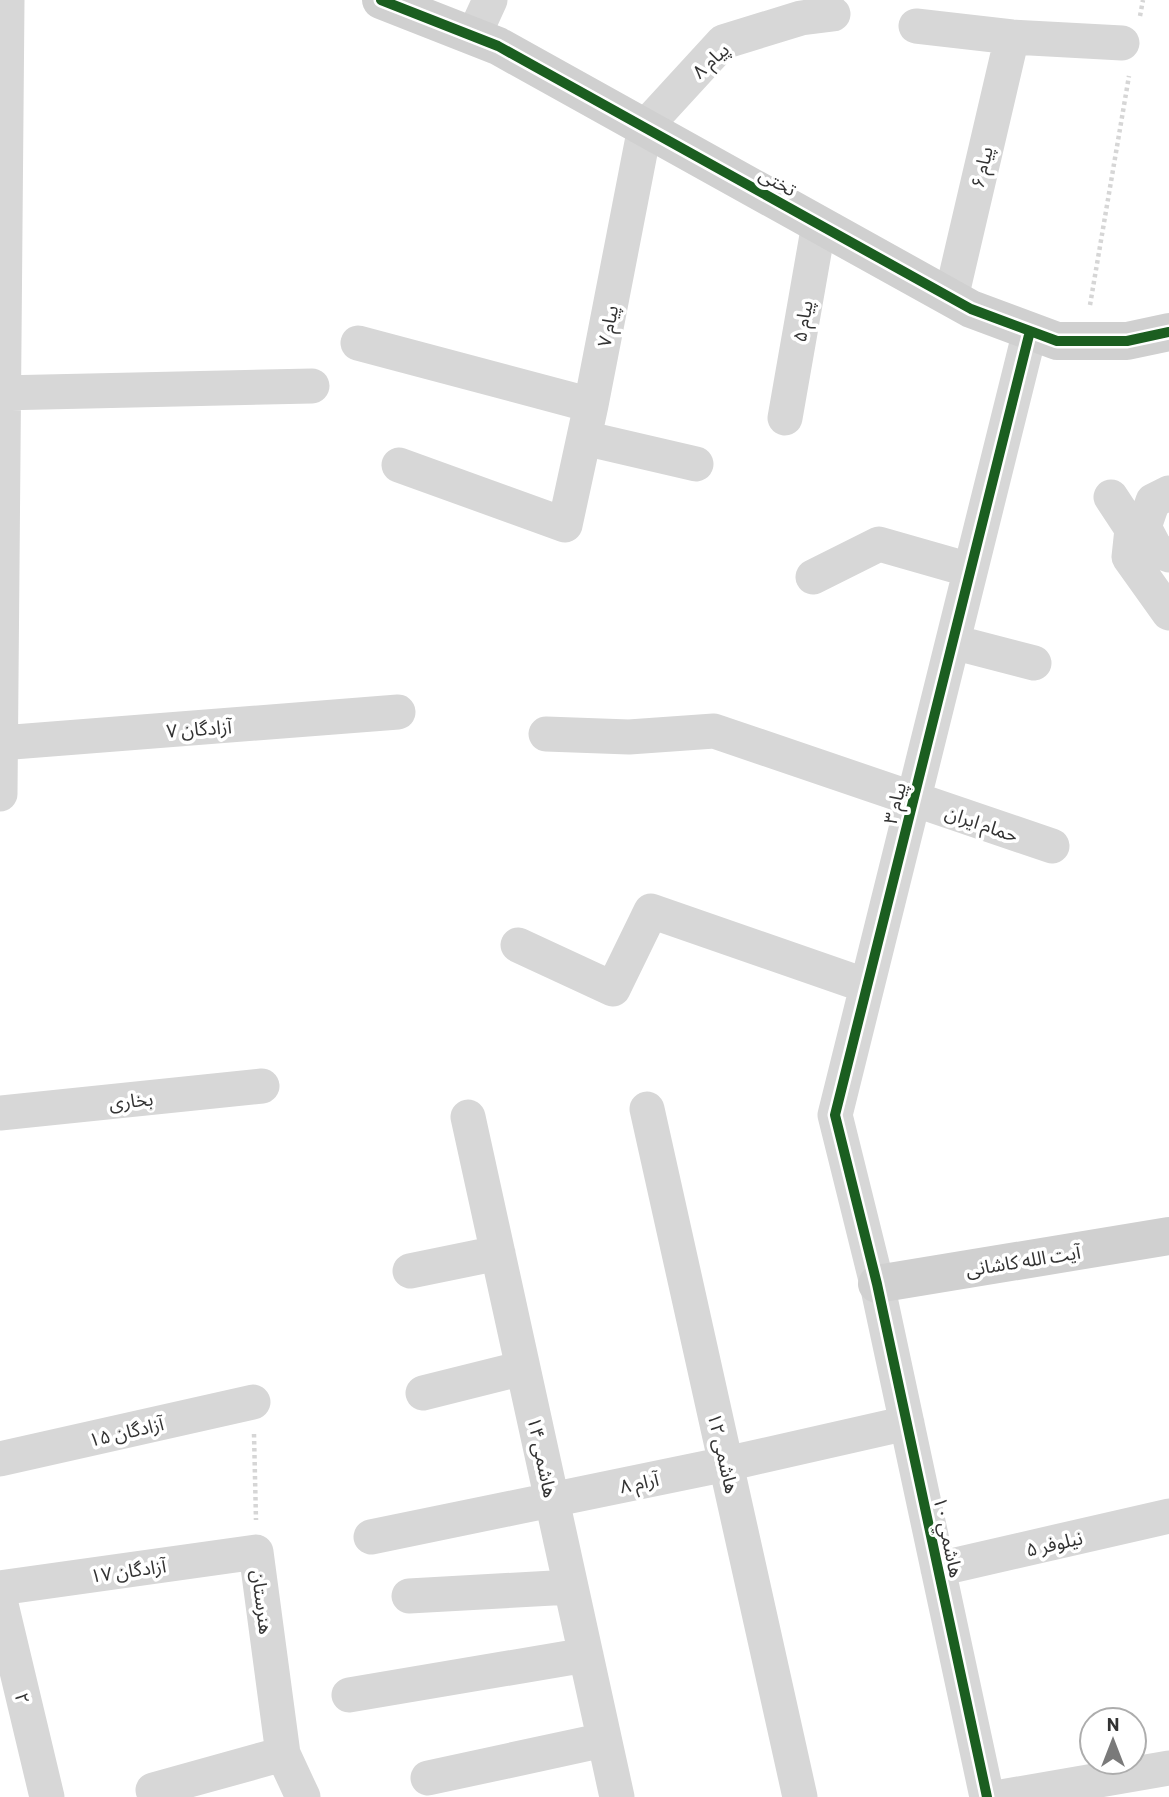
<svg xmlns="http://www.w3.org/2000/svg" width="1169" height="1797" viewBox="0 0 1169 1797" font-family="Barlow,'Noto Sans Arabic',sans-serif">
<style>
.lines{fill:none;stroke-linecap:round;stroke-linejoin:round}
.path{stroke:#d6d6d6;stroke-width:4.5;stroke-dasharray:3.5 3.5;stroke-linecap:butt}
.street{stroke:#d7d7d7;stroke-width:35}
.secondary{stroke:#d0d0d0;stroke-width:38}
.cycleway-casing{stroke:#fff;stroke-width:15}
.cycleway{stroke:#1b5e20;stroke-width:10}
.labels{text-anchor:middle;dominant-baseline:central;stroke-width:7;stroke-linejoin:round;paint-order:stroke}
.street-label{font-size:19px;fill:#333;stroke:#fff}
</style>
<rect width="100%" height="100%" fill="#fff"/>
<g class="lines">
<path class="path" d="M1140,16L1143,0
M1090,305L1129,76
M254,1434L256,1520"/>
<path class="street" d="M916,26L1012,37L1122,43
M474,35L490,0
M951,298L1012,37
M358,343L591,405
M0,393L312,386
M785,418L819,224
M584,438L696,464
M399,465L565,525L591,405L645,127L723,42L801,18L833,14
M1169,493L1153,501L1144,527L1156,550L1169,555
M1111,497L1132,529L1129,557L1169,613
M813,577L879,544L970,570
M953,642L1034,663
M546,734L629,737L714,731L1052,846
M0,743L398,712
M0,794L7,0
M518,945L613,989L651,911L867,986
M647,1109L800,1797
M0,1113L262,1086
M468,1117L617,1797
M410,1271L498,1253
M423,1393L523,1368
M0,1459L253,1402
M371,1537L726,1464L907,1423
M938,1569L1169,1516
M0,1588L256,1552L283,1754L303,1797
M409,1596L571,1587
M0,1600L47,1797
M349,1695L586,1655
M428,1778L604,1740
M153,1790L283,1754
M987,1797L877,1284L835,1115L1030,331
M1001,1797L1169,1768"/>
<path class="secondary" d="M381,0L498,46L971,309L1057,341H1127L1169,332
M877,1284L1169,1236"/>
<defs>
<path id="cycleway" d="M381,0L498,46L971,309L1057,341H1127L1169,332
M987,1797L877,1284L835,1115L1030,331"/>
</defs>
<use href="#cycleway" class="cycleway-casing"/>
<use href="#cycleway" class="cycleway"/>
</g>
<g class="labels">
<g class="street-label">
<text transform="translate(710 60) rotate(-43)">پیام ۸</text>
<text transform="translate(981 167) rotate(-77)">پیام ۶</text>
<text transform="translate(778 181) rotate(29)">تختی</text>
<text transform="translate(802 321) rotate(-80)">پیام ۵</text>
<text transform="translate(607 326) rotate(-79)">پیام ۷</text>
<text transform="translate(199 728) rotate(-4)">آزادگان ۷</text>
<text transform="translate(894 803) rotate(-76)">پيام ۳</text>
<text transform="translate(982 823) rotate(19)">حمام ایران</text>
<text transform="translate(131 1100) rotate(-6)">بخاری</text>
<text transform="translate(1023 1260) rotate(-9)">آیت الله کاشانی</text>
<text transform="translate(126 1431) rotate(-13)">آزادگان ۱۵</text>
<text transform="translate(724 1453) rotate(77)">هاشمی ۱۲</text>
<text transform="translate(543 1457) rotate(78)">هاشمی ۱۴</text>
<text transform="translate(639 1482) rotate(-12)">آرام ۸</text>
<text transform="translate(949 1537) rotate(78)">هاشمي ۱۰</text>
<text transform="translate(1054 1543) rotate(-13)">نیلوفر ۵</text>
<text transform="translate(128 1570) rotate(-8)">آزادگان ۱۷</text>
<text transform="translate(263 1602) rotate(83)">هنرستان</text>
<text transform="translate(23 1698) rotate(77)">۲</text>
</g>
</g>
<g transform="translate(1113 1741)"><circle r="33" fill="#ffffff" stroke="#adadad" stroke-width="2"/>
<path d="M0-5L12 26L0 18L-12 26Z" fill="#7a7a7a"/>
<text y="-10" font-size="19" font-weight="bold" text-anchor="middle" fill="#333333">N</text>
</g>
</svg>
